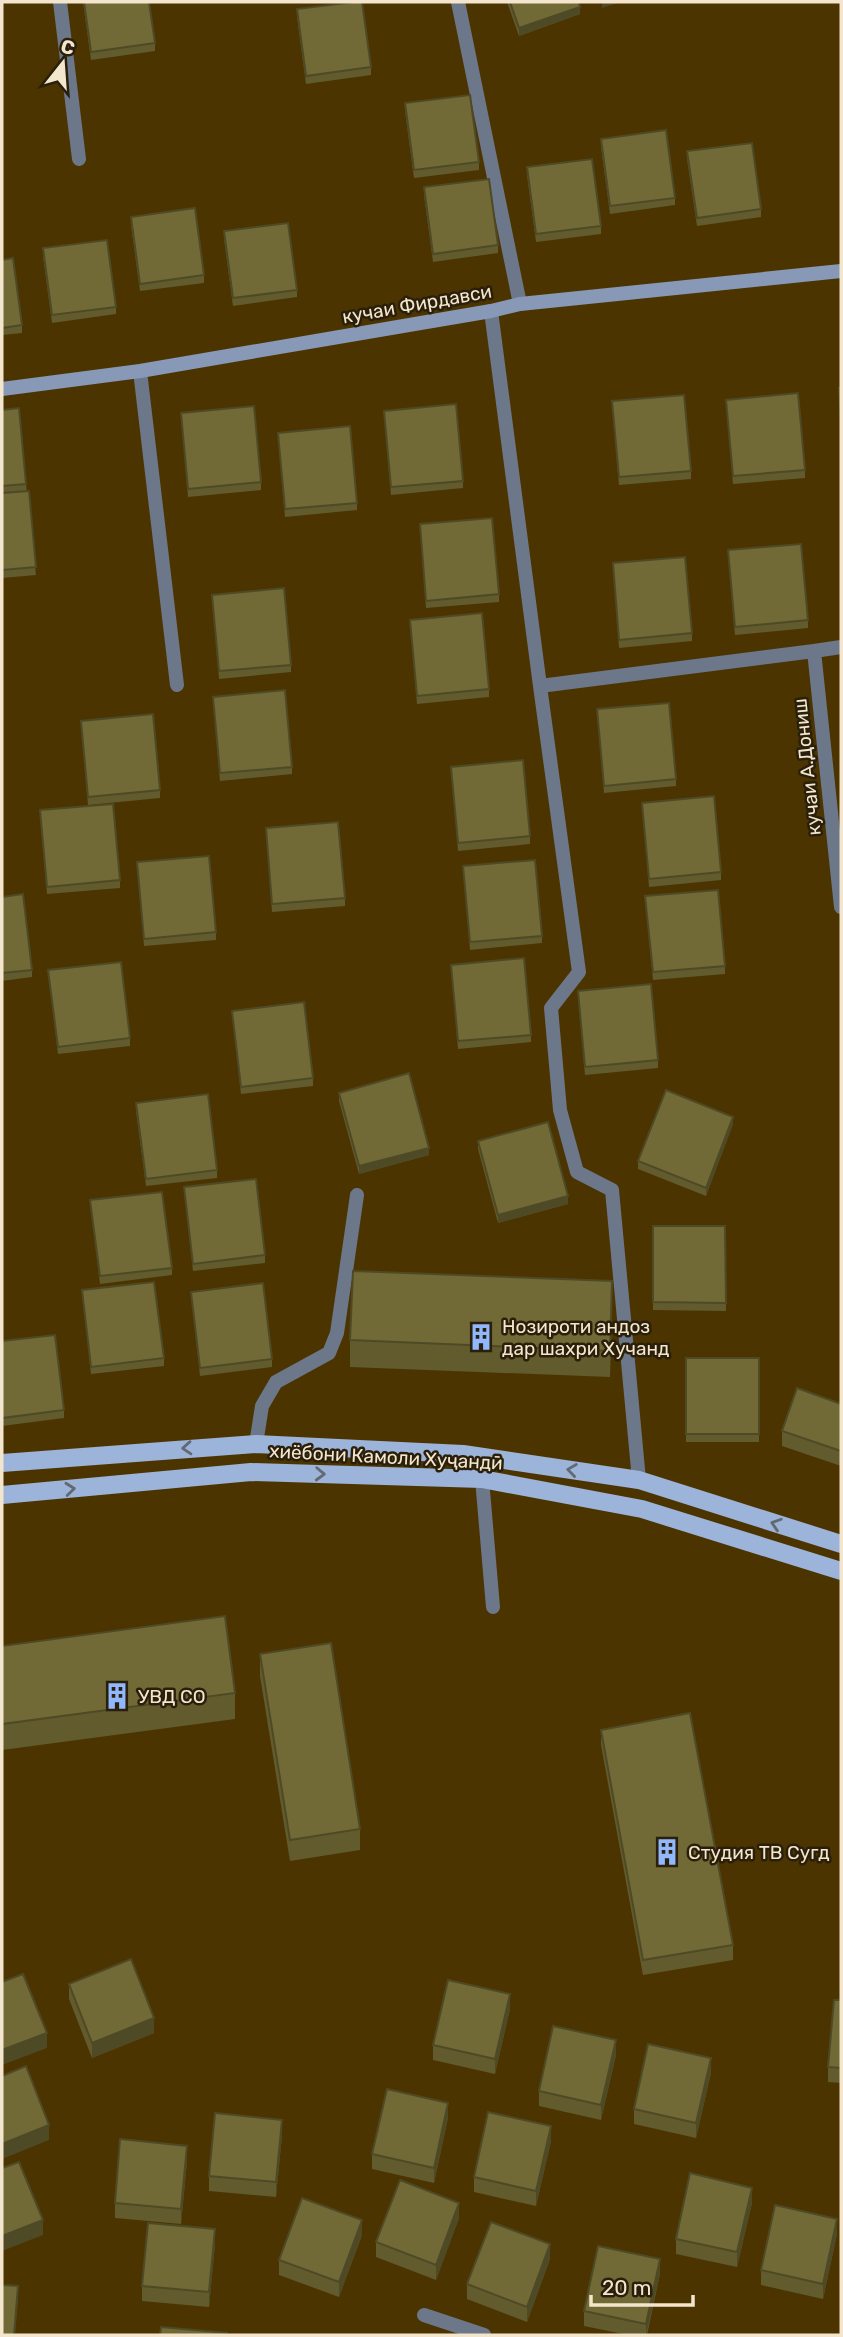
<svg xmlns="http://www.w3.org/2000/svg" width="843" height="2337" viewBox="0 0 843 2337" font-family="Rubik,sans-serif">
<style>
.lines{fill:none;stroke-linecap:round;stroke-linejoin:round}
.lane{stroke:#6c778a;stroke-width:14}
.street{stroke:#6c778a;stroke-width:14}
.secondary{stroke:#8799b7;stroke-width:14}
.primary{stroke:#9cb3da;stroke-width:18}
.wall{fill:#615b2e}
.shaded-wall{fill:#4f4a26}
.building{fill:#716a36;stroke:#4f4a26;stroke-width:2}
.oneway{stroke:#626972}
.labels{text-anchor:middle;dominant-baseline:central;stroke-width:5;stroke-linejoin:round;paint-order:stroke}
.street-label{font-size:19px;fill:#f4e6cd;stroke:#291f0b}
.poi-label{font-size:19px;fill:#f4e6cd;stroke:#291f0b;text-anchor:start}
</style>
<rect width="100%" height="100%" fill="#4c3400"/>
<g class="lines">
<path class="lane" d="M482,1479L493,1607"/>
<path class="street" d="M60,2L79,159
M458,2L520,304
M491,311L540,686L814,651
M140,371L177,685
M841,647L814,651L841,907
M540,686L579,972L551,1008L560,1110L577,1172L612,1190L639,1480
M256,1444L262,1406L276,1382L329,1353L337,1333L357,1195
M424,2315L484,2335"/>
<path class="secondary" d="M2,389L140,371L491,311L520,304L841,271"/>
<path class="primary" d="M2,1463L256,1444L463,1454L639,1480L841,1544
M2,1495L251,1472L482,1479L642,1509L841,1571"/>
</g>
<path class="wall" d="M83,2H149L155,43V51L91,60Z
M507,2H579L580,14L519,36Z
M297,9L371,67V75L306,84L297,17Z
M405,103L479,162V170L414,178L405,111Z
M601,139L675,198V205L610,214L601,147Z
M687,151L761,209V217L697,226L687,159Z
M527,167L601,226V234L536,242L527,175Z
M424,187L498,245V253L433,262L424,195Z
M131,217L204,275V283L140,291L131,225Z
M224,231L297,290V297L233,306L224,239Z
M43,248L116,307V314L52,323L43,256Z
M2,260L22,325V333L2,335Z
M726,400L805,470V478L733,484Z
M612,401L691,471V479L619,485Z
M2,410L26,484L36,575L2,578Z
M384,411L463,481V488L391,495Z
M181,413L261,482V490L188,497Z
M278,433L357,503V510L285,517Z
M420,524L499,594V602L426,608Z
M728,550L808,620V628L735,635Z
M613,563L692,633V641L619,648Z
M212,595L291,665V672L219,679Z
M410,620L489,689V697L417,704Z
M213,697L292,767V774L220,781Z
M597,709L676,779V786L604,793Z
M81,721L160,790V798L88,805Z
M451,767L530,836V844L458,851Z
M642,803L721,872V880L649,887Z
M40,810L120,880V888L47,894Z
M266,828L345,898V906L272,912Z
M137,862L216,932V940L144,946Z
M463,866L542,936V943L470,950Z
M645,896L725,966V974L653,980Z
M2,897L32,970V977L2,981Z
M451,965L531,1035V1042L458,1049Z
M48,970L130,1038V1046L58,1054Z
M578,991L658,1060V1068L585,1075Z
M232,1011L313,1078V1086L241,1094Z
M339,1093L429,1155L359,1174L339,1101Z
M136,1103L217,1170V1178L146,1186L136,1111Z
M733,1124L706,1196L638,1169V1161Z
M478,1141L568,1204L498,1223L478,1149Z
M184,1187L265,1255V1263L193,1271Z
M90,1200L172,1268V1275L100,1284Z
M653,1226H725L726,1311L653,1310Z
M82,1290L164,1358V1366L91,1374Z
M191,1292L272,1359V1367L200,1376Z
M612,1308L610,1377L350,1367V1340Z
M2,1341L64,1410V1418L2,1426Z
M686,1358H759V1442H686Z
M841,1404V1466L782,1446V1431Z
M2,1646L235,1693V1719L2,1750Z
M260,1654L360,1829V1850L290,1861L260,1676Z
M601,1730L733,1945V1960L643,1975L601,1745Z
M69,1984L154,2033L92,2058L69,1999Z
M841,2000V2083L828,2082V2067Z
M510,2009L495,2074L433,2060V2045Z
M616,2055L601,2120L539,2106V2091Z
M711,2073L696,2138L634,2124V2109Z
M448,2118L434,2183L372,2169V2154Z
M282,2135L276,2197L209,2191V2176Z
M551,2141L536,2206L474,2192V2177Z
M187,2161L181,2224L115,2218V2203Z
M752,2203L737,2267L676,2254V2239Z
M459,2218L436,2280L376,2257V2242Z
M837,2234L823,2299L761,2285V2270Z
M362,2235L339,2297L279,2275V2260Z
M215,2244L209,2307L142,2301V2286Z
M550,2259L527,2322L467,2299V2284Z
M660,2274L647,2335H628L584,2326V2311Z"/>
<path class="shaded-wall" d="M602,2H621L602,8Z
M580,7V14L519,36V28Z
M733,1117V1124L706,1196V1188Z
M429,1148V1155L359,1174V1166Z
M568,1196V1204L498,1223V1215Z
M612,1281V1308L610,1377V1351Z
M510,1994V2009L495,2074V2059Z
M154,2018V2033L92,2058V2043Z
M47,2033V2048L2,2065V2050Z
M616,2040V2055L601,2120V2105Z
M711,2058V2073L696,2138V2123Z
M448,2103V2118L434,2183V2168Z
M282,2120V2135L276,2197V2182Z
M49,2125V2140L2,2159V2144Z
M551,2126V2141L536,2206V2191Z
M187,2146V2161L181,2224V2209Z
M752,2188V2203L737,2267V2252Z
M459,2203V2218L436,2280V2265Z
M837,2219V2234L823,2299V2284Z
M43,2220V2235L2,2251V2236Z
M362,2220V2235L339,2297V2282Z
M215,2229V2244L209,2307V2292Z
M550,2244V2259L527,2322V2307Z
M660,2259V2274L646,2335V2324Z
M18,2286V2301L15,2335H14Z"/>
<path class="building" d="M84,2H149L155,43L91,52Z
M354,2H362L371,67L306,76L297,9Z
M510,2H579L580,7L519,28Z
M470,95L479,162L414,170L405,103Z
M666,130L675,198L610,206L601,139Z
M752,143L761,209L697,218L687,151Z
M592,159L601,226L536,234L527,167Z
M489,179L498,245L433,254L424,187Z
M195,208L204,275L140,284L131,217Z
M288,223L297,290L233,298L224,231Z
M107,240L116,307L52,315L43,248Z
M13,258L22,325L2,328V260Z
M839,388H841V416Z
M798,393L805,470L733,476L726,400Z
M684,395L691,471L619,477L612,401Z
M456,404L463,481L391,487L384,411Z
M254,406L261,482L188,489L181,413Z
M19,408L26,484L2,486V410Z
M350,426L357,503L285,509L278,433Z
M29,491L36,567L2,570V493Z
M492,518L499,594L426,601L420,524Z
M801,544L808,620L735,627L728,550Z
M685,557L692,633L619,640L613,563Z
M284,588L291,665L219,671L212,595Z
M482,613L489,689L417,696L410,620Z
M285,690L292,767L220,773L213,697Z
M669,703L676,779L604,786L597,709Z
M153,714L160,790L88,797L81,721Z
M523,760L530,836L458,843L451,767Z
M714,796L721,872L649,879L642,803Z
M113,804L120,880L47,887L40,810Z
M338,822L345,898L272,904L266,828Z
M209,856L216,932L144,939L137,862Z
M535,860L542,936L470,942L463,866Z
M718,890L725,966L653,972L645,896Z
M23,894L32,970L2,973V897Z
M524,958L531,1035L458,1041L451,965Z
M121,962L130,1038L58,1047L48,970Z
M651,984L658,1060L585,1067L578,991Z
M304,1002L313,1078L241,1087L232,1011Z
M409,1073L429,1148L359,1166L339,1093Z
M666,1090L733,1117L706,1188L638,1161Z
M208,1094L217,1170L146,1179L136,1103Z
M548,1122L568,1196L498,1215L478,1141Z
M256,1179L265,1255L193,1264L184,1187Z
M162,1192L172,1268L100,1276L90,1200Z
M653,1226H725L726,1303L653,1302Z
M353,1271L612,1281L610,1351L350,1340Z
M154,1282L164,1358L91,1367L82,1290Z
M263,1283L272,1359L200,1368L191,1292Z
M55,1335L64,1410L2,1418V1341Z
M686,1358H759V1434H686Z
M797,1388L841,1404V1451L782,1431Z
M225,1616L235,1693L2,1724V1646Z
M331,1643L360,1829L290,1840L260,1654Z
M690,1713L733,1945L643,1960L601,1730Z
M131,1959L154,2018L92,2043L69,1984Z
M23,1974L47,2033L2,2050V1982Z
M448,1980L510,1994L495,2059L433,2045Z
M834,2000H841V2068L828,2067Z
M553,2026L616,2040L601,2105L539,2091Z
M648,2044L711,2058L696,2123L634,2109Z
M26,2066L49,2125L2,2144V2076Z
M387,2089L448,2103L434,2168L372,2154Z
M488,2112L551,2126L536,2191L474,2177Z
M215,2113L282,2120L276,2182L209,2176Z
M120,2139L187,2146L181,2209L115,2203Z
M19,2162L43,2220L2,2236V2168Z
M690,2173L752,2188L737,2252L676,2239Z
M400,2180L459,2203L436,2265L376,2242Z
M302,2198L362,2220L339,2282L279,2260Z
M775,2205L837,2219L823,2284L761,2270Z
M491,2222L550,2244L527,2307L467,2284Z
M148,2223L215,2229L209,2292L142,2286Z
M598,2246L660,2259L646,2324L584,2311Z
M2,2285L18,2286L14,2335H2Z
M161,2327L227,2333V2335H160Z"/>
<defs><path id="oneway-chevron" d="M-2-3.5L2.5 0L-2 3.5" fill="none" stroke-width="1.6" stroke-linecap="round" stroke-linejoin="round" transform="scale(1.75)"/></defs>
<g class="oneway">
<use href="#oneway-chevron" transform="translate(187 1448) rotate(176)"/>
<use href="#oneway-chevron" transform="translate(572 1470) rotate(-172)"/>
<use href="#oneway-chevron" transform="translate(320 1474) rotate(2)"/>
<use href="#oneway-chevron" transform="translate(70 1489) rotate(-6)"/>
<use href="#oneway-chevron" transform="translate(776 1524) rotate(-162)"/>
</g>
<defs>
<symbol id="building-bare" viewBox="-9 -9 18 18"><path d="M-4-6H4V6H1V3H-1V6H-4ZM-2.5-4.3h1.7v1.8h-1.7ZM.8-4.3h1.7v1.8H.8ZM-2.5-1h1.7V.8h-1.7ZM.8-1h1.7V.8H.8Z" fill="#91b8fd" stroke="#291f0b" stroke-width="2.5" paint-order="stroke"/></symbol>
</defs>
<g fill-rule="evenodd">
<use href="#building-bare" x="462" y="1318" width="38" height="38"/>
<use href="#building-bare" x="98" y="1677" width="38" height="38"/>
<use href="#building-bare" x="648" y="1833" width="38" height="38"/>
</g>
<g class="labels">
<g class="street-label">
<text transform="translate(417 304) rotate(-10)">кучаи Фирдавси</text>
<text transform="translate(807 767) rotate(-96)">кучаи А.Дониш</text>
<text transform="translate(386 1457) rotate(3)">хиёбони Камоли Хуҷандӣ</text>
</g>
<g class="poi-label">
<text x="502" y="1326">Нозироти андоз<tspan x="502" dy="22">дар шахри Хучанд</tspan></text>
<text x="138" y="1696">УВД СО</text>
<text x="688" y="1852">Студия ТВ Сугд</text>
</g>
</g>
<rect width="843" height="2337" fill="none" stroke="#f4e6cd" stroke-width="7"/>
<g transform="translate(63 63) rotate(17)" stroke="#291f0b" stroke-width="5" paint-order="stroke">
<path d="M0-5L12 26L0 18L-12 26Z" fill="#f4e6cd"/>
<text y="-10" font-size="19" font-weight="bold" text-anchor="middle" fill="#f4e6cd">С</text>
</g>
<path d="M591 2295v10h102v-10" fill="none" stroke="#f4e6cd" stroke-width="3.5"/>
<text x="602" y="2295" font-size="21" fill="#f4e6cd" stroke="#291f0b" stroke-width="5" paint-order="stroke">20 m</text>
</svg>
